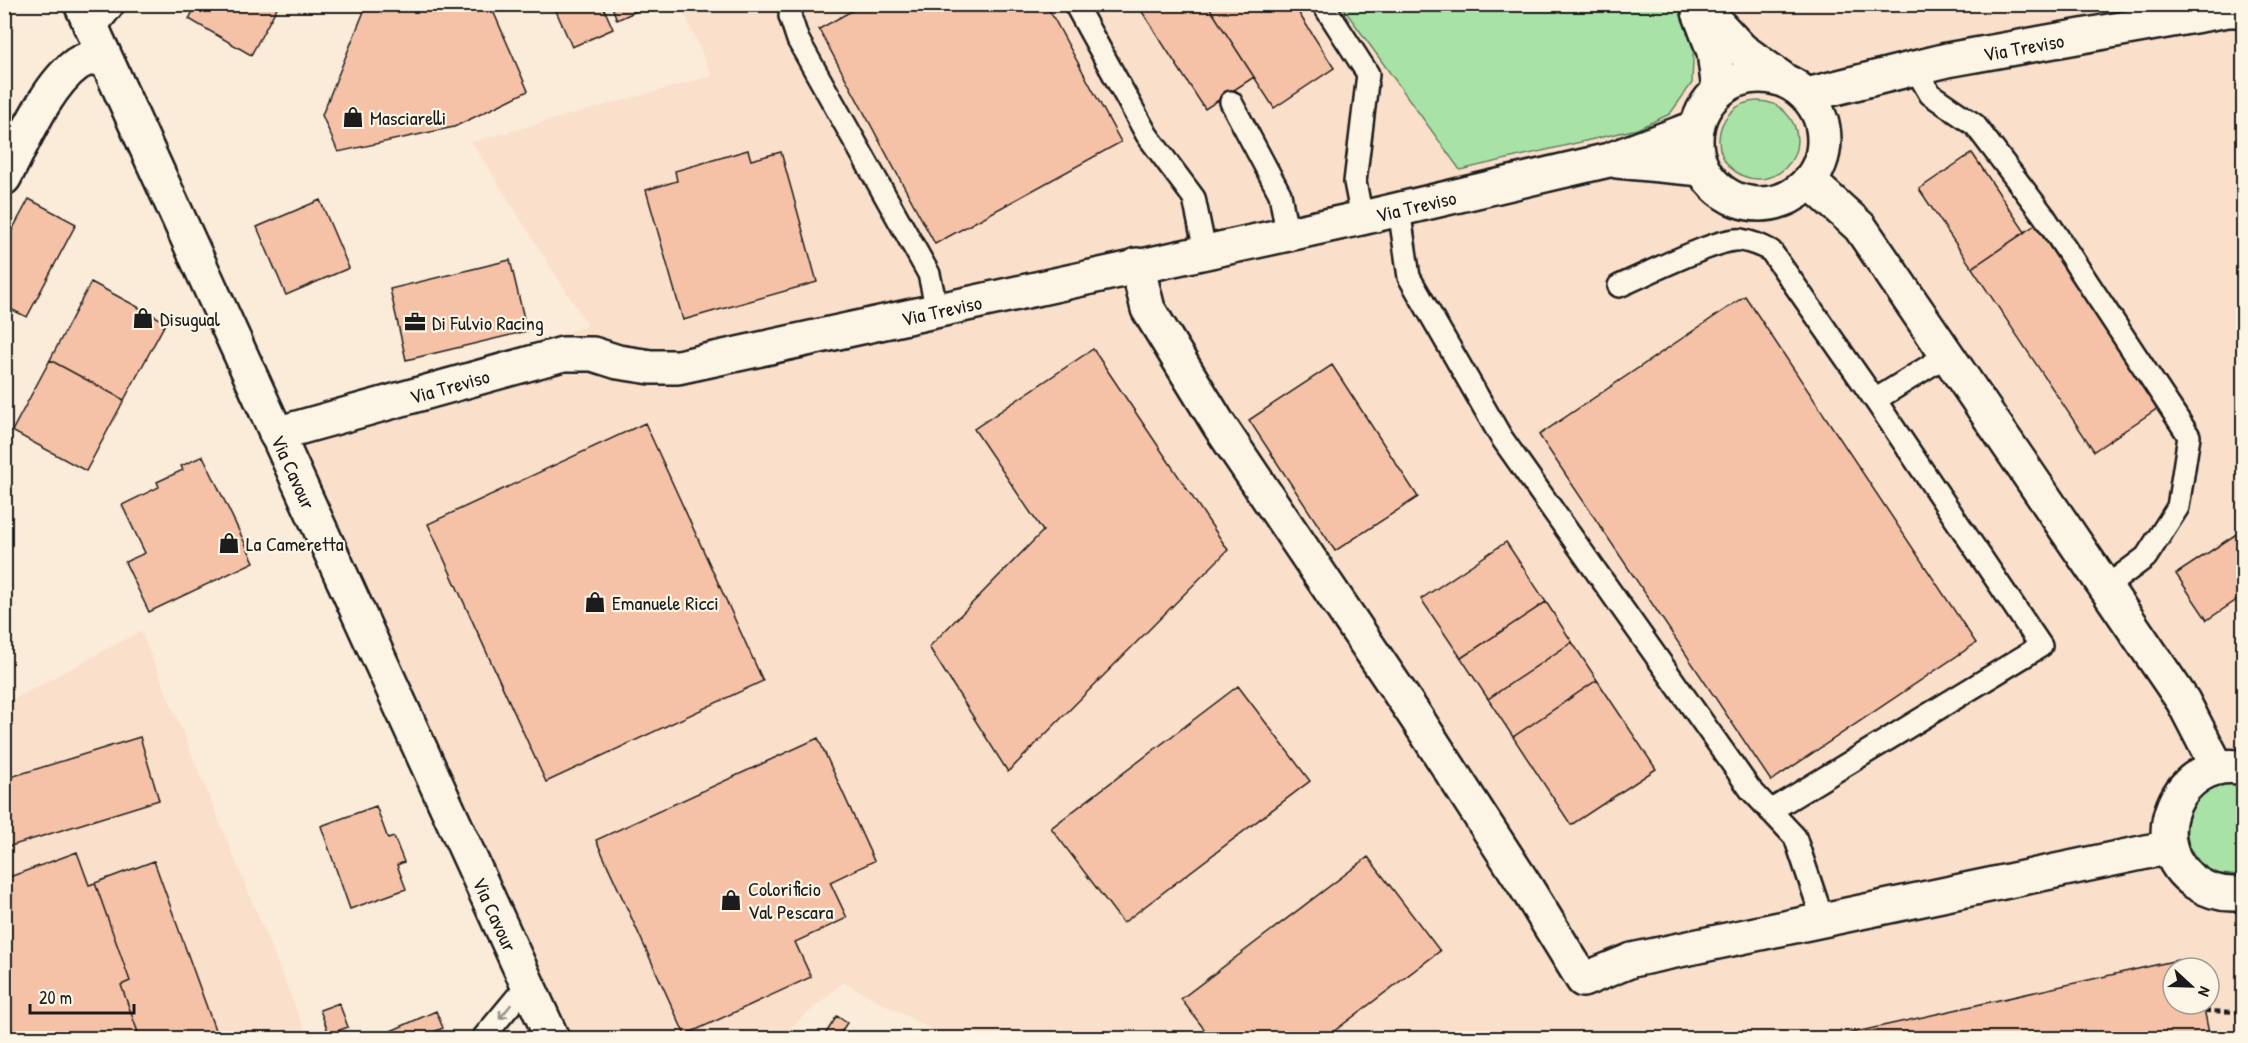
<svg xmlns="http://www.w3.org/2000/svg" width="2248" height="1043" viewBox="0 0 2248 1043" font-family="'Patrick Hand',sans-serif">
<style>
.built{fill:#fadfca;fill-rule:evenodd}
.green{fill:#a9e2a7;stroke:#627f62;stroke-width:1.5}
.building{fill:#f6c2a7;stroke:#1c1c1c;stroke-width:1.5}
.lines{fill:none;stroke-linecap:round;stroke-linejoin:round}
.service-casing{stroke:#1c1c1c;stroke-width:26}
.minor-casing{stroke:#1c1c1c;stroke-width:38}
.tertiary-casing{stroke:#1c1c1c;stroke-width:38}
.path{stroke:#1c1c1c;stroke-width:4;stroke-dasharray:6 4.5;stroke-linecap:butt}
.service{stroke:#fcf5e5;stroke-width:21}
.minor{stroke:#fcf5e5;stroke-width:33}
.tertiary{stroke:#fcf5e5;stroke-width:33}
.oneway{stroke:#97938b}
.labels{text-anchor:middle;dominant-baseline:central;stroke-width:4.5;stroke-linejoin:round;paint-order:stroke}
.street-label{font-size:20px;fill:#1c1c1c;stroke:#fcf5e5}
.poi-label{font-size:20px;fill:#1c1c1c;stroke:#fcf5e5;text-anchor:start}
</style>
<rect width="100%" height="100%" fill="#fbebd9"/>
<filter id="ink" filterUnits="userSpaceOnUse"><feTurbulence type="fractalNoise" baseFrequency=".0167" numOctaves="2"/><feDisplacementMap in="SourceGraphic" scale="12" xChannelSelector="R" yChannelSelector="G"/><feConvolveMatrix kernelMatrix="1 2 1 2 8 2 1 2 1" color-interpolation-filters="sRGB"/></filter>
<g filter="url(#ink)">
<path class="built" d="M681,5H2243V1038H948L843,982L779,1038H573L289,415L588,326L472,142L712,76ZM2173,968H2209V1004H2173Z
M141,631L308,1038H5V704Z"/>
<path class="green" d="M1341,5H1676L1694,36L1692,83L1670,114L1637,129L1460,170Z
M1719 140a39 39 0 1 1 78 0a39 39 0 1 1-78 0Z
M2229,782L2243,784V873C2185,888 2158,799 2229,782Z"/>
<path class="building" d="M197,4H279L251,55L189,19Z
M367,4H490L528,91L454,127L338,152L322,115Z
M553,4H602L613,29L572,47Z
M611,4H652L617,20Z
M864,4H1046L1121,142L935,244L819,29Z
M1137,4H1207L1254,77L1205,109Z
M1207,4H1293L1334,68L1274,108Z
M1932,4H1965L1933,12Z
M748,150L751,160L781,152L817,282L683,320L646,190L677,181L675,171Z
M1972,153L2025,232L1972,268L1919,189Z
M29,199L76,224L27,317L4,306V245Z
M320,200L349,268L286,295L257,227Z
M2035,225L2158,408L2094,451L1972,268Z
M510,260L527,331L406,360L390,289Z
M91,282L166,322L124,400L50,360Z
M1745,296L1976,643L1771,781L1539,435Z
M1093,349L1228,550L1008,772L929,647L1043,531L974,429Z
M50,360L124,400L86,471L12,431Z
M1332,365L1418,497L1335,551L1249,420Z
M645,423L763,681L546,782L428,524Z
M203,456L254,562L149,612L125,562L145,553L122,505L159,487L157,482L183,470L181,466Z
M2244,529V595L2207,620L2176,574Z
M1506,542L1546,602L1461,658L1421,599Z
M1546,602L1572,642L1488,699L1461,658Z
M1572,642L1597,680L1513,737L1488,699Z
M1597,680L1656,769L1571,825L1513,737Z
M1238,686L1310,781L1123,923L1051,828Z
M140,737L159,800L4,848V779Z
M818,738L874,861L830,882L847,918L795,942L811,977L685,1035L596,840Z
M376,806L388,839L394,837L404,862L397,865L406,889L350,909L321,826Z
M77,852L89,885L95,883L130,981L121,985L140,1038H4V879Z
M1368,857L1440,951L1325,1038H1211L1181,999Z
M154,861L218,1038H140L121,985L130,981L95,883Z
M2178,960L2180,968H2173V1004H2203L2210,1038H1829Z
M339,1003L348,1027L329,1034L320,1010Z
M436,1011L443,1028L419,1038H375Z
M837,1016L847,1023L837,1038H828L824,1036Z"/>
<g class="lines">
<defs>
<path id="service" d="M793,4L790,16L798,40L929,274L937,310
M1075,4L1147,135L1194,198L1205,251
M1323,4L1368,74L1355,182L1362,218
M1915,68L1930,94L1975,125L2044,216L2189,436L2178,507L2146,557L2106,587
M1231,102L1280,194L1287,233
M1399,209L1409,277L1501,437L1750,789L1795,837L1823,920
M1619,286C1643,276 1719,237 1741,240C1752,242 1762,246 1771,251L1875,400
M1770,811L2041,646L1875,400L1947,355
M483,1038L527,985"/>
<g id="minor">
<path d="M1699,4L1742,50L1781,78"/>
<path d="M1699,12L1714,52L1719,90"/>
<path d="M90,25L107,4"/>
<circle cx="1760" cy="140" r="64"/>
<path id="s1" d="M1807,95L1947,60L2228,10H2244"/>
<path d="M1617,161L1702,169"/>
<path d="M4,178C23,143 46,86 77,64C85,59 95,57 103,53"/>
<path d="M1809,181L1860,227L2183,701L2217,767"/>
<path d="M1137,265L1148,309L1219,425L1416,717L1526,887L1583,980L1632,960L2170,847"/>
<path id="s2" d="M276,434L563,354H593L618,362L651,367H678L1362,218L1609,160L1697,127"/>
<path d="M2244,768C2177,754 2139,845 2196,883C2210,892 2227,896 2244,893"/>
</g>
<g id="tertiary">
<path id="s3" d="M81,4L552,1038"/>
</g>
</defs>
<use href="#service" class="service-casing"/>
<use href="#minor" class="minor-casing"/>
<use href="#tertiary" class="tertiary-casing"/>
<path class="path" d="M2204,1011L2244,1012"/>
<use href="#service" class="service"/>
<use href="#minor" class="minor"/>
<use href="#tertiary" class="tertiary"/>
</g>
<defs><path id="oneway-shaft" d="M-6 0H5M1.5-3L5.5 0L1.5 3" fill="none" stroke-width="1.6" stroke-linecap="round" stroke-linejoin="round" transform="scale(1.5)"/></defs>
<use class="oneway" href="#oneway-shaft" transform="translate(505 1012) rotate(129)"/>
</g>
<defs>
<symbol id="shop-bare" viewBox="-9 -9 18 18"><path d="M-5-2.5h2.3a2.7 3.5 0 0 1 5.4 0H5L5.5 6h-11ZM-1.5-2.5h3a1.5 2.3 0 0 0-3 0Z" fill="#1c1c1c" stroke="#fcf5e5" stroke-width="2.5" paint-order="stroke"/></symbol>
<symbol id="office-bare" viewBox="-9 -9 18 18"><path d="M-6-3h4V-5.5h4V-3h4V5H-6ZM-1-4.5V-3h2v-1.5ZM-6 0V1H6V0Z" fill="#1c1c1c" stroke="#fcf5e5" stroke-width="2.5" paint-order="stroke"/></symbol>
</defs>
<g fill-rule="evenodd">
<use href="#shop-bare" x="338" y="102" width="30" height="30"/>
<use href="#shop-bare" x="128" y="303" width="30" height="30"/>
<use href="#office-bare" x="400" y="307" width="30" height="30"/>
<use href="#shop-bare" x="214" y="528" width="30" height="30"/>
<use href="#shop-bare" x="580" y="587" width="30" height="30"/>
<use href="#shop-bare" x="716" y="885" width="30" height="30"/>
</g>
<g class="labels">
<g class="street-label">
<text stroke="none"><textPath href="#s1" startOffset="222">Via Treviso</textPath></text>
<text stroke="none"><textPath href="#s2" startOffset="1170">Via Treviso</textPath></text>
<text stroke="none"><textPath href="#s2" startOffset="684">Via Treviso</textPath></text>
<text stroke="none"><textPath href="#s2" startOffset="180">Via Treviso</textPath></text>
<text stroke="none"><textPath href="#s3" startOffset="514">Via Cavour</textPath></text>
<text stroke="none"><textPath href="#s3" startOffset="1000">Via Cavour</textPath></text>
</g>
<g class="poi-label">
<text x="370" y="117">Masciarelli</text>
<text x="160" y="318">Disugual</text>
<text x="432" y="322">Di Fulvio Racing</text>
<text x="246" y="543">La Cameretta</text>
<text x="612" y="602">Emanuele Ricci</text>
<text x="748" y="888">Colorificio<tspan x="748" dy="23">Val Pescara</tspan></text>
</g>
</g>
<rect width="2248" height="1043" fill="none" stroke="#fcf5e5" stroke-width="24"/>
<rect x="12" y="12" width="2224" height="1019" fill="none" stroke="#1c1c1c" stroke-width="2" filter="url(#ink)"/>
<g transform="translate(2191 986) rotate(112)"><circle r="28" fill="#fcf5e5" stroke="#a29e95" stroke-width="1.5"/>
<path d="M0-4.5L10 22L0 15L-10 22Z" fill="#1c1c1c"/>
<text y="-9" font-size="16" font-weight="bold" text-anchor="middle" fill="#1c1c1c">N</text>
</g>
<path d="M30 1004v9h104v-9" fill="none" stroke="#1c1c1c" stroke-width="3"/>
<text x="39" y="1004" font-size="18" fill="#1c1c1c" stroke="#fcf5e5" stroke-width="4.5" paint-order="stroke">20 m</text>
</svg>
